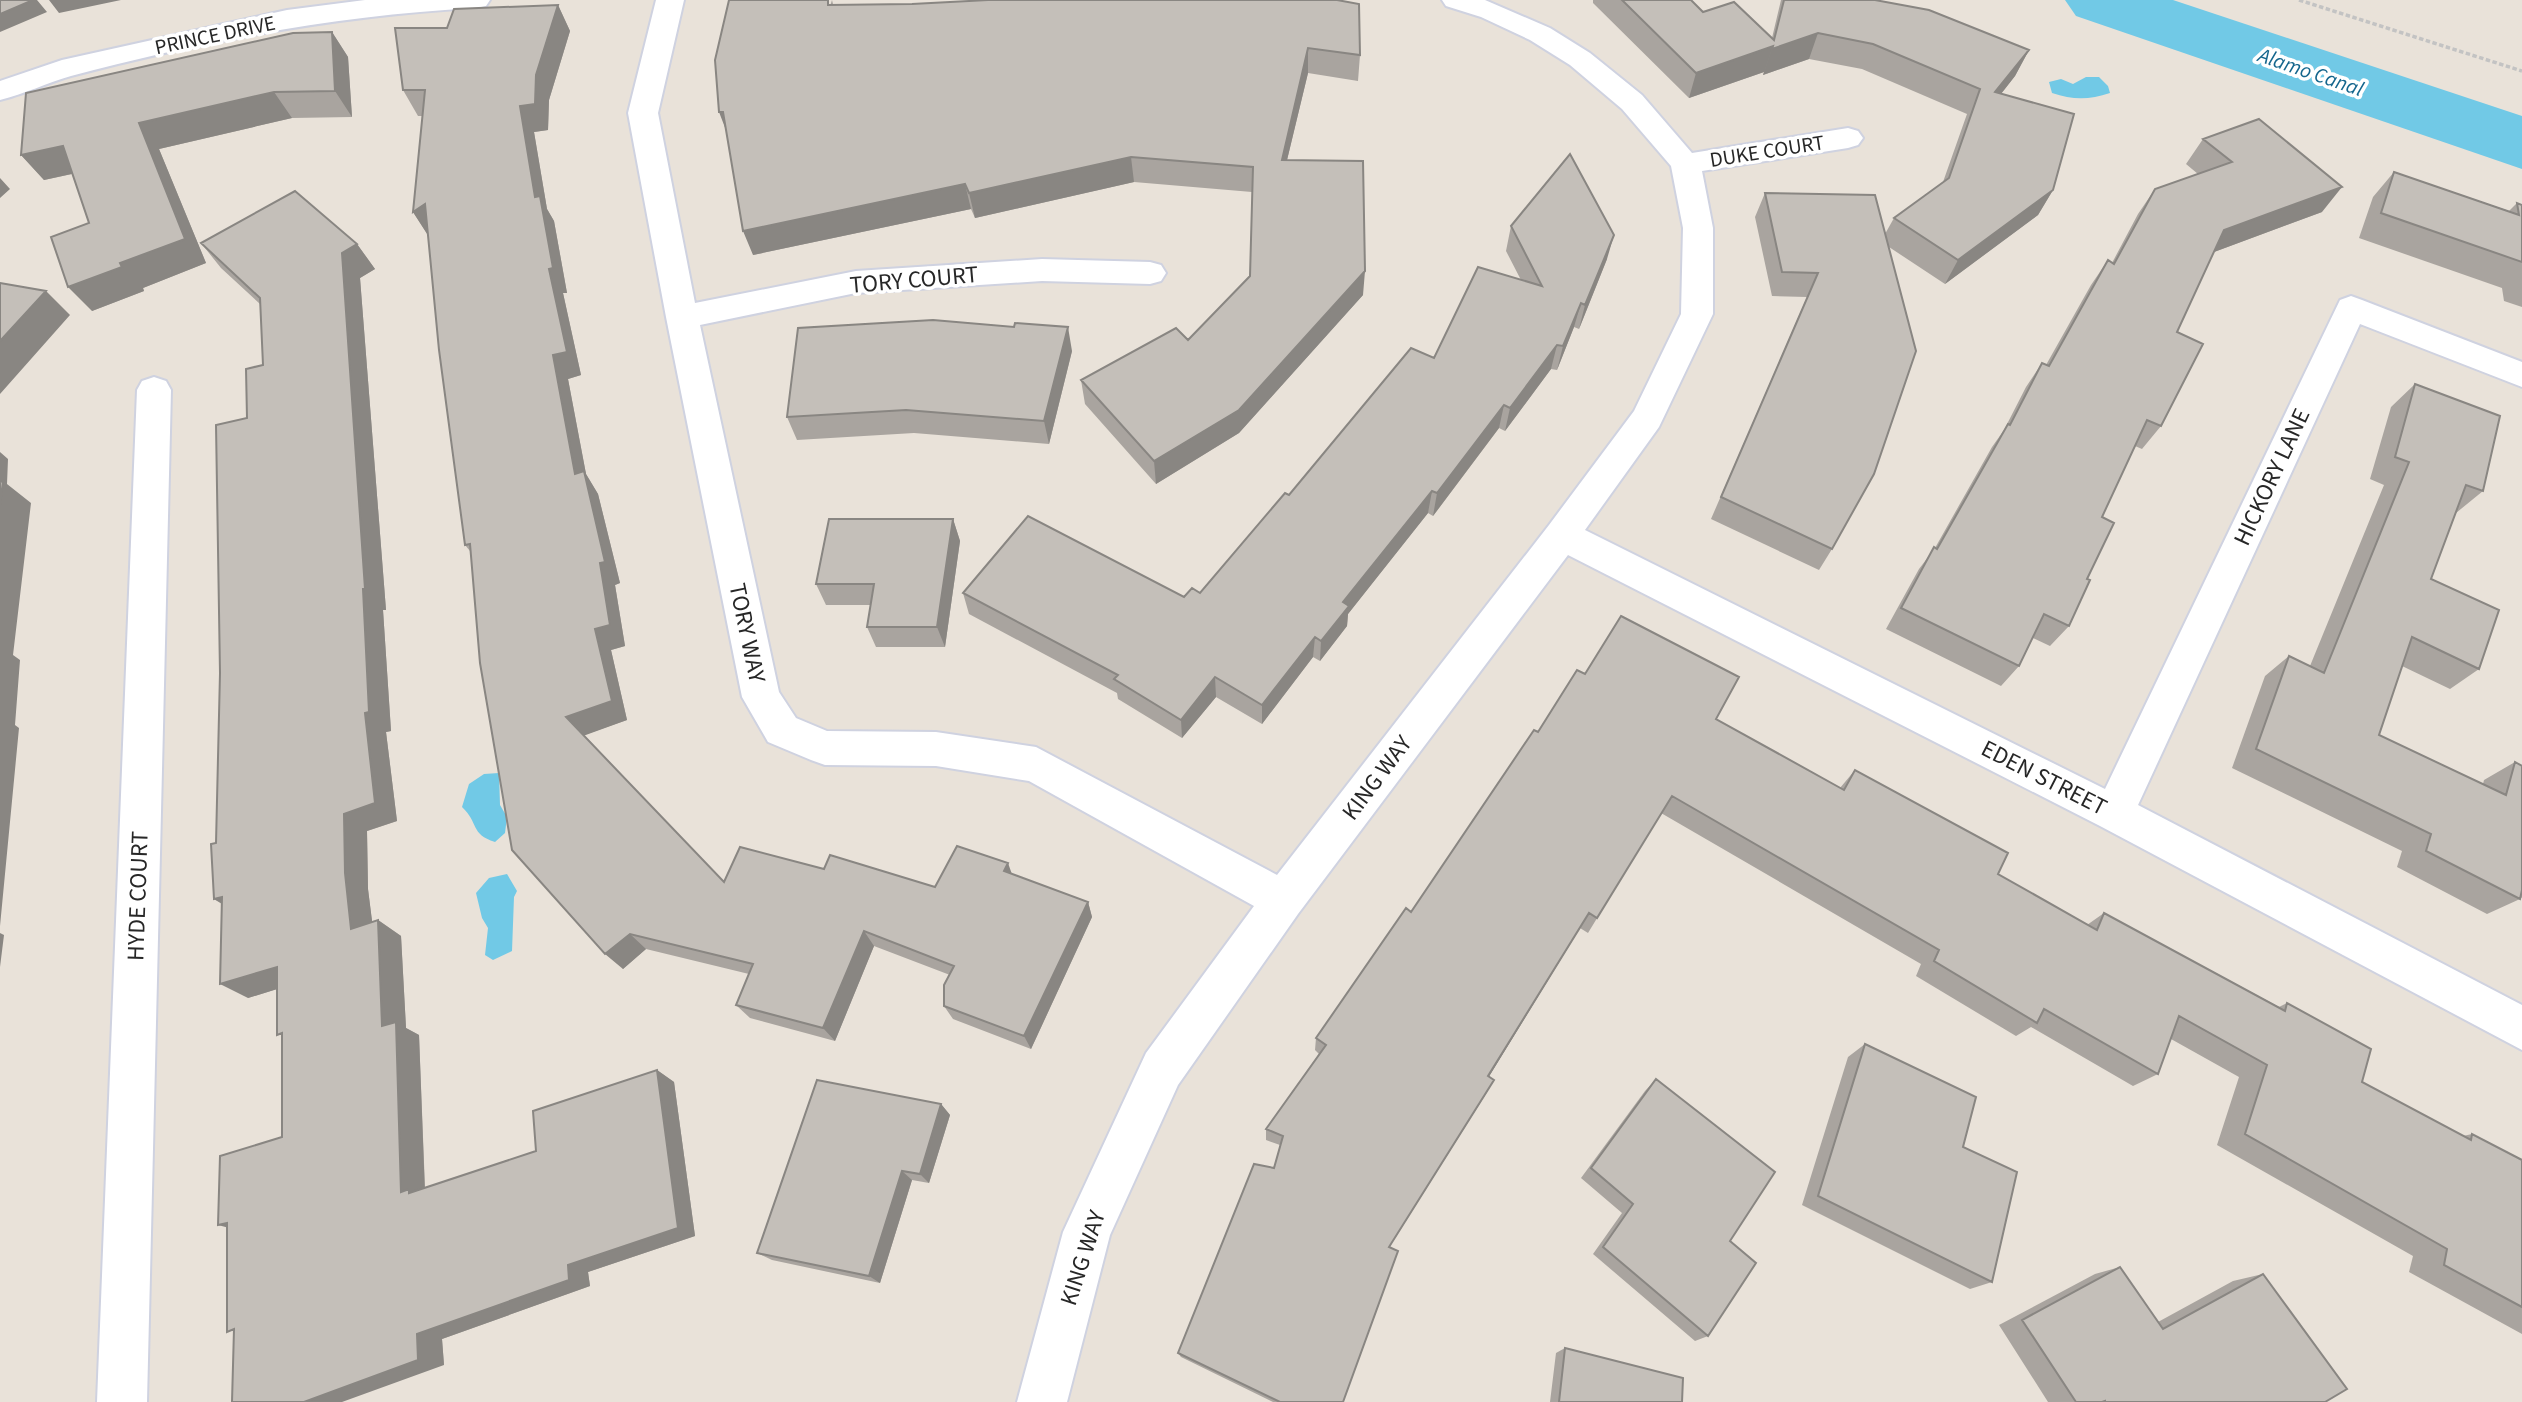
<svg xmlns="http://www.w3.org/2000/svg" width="2522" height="1402" viewBox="0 0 2522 1402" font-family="'Source Sans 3',sans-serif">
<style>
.water{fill:#71c9e6}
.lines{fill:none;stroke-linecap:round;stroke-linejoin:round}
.river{fill:#71c9e6;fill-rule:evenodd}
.street-casing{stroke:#cfd2e0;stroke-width:4}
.path{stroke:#c3c3c3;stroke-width:3.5;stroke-dasharray:4.5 2.5;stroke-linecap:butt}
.street{fill:#fff;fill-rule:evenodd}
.wall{fill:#a9a49f}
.shaded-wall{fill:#898682}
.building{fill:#c4bfb9;stroke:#898682;stroke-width:2}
.labels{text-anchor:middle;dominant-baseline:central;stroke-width:7;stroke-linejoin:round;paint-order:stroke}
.far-street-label{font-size:21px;fill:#272727;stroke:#fff}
.far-water-label{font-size:21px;font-style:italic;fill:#15668d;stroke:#fff}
.street-label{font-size:24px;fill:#272727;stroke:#fff}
</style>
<rect width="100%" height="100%" fill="#e9e2d9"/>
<path class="water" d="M2086,77H2099L2108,86L2110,93C2089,100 2073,100 2052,93L2049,82L2061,79L2073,84Z
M499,773L500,805L507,817L505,833L495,842C470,834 479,823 462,807L469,784L484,774Z
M507,874L517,891L514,897L512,951L493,960L485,955L488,928L482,918L476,893L489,878Z"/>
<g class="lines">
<path class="river" d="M2065,0H2173L2522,116V169L2076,16Z"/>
<defs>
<path id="street" d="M365,0H490L486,6L476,8C339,15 203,41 71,76C47,83 24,94 0,100V81L62,60L287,10Z
M656,0H684L658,113L695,303L856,271L1042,259L1150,262L1161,265L1166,273L1161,281L1150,284L1042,281L856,293L700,325L779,692L796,718L827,731L936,732L1036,747L1277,875L1549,525L1634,411L1681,314L1683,228L1671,166L1622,109L1570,65L1530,40L1481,17L1446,6L1442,0H1485L1550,28L1590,53L1642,95L1692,153L1848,128L1858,131L1863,138L1858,145L1848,148L1702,171L1713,228V314L1659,427L1585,530L2105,789L2340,300L2351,296L2362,300L2522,362V387L2360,324L2138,805L2522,1005V1050L2100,826L1568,555L1298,914L1178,1085L1110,1235L1067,1402H1017L1063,1232L1146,1053L1254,906L1029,781L936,766L825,765L811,760L768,742L742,697L666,317L628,113Z
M154,377L166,381L171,390L147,1402H97L137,390L142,381Z"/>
</defs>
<use href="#street" class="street-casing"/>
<path class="path" d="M2299,0L2522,71"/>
<use href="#street" class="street"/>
</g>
<path class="wall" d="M832,0L833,4H912L988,0L1360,55L1358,81L1308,73L1287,160L1363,295L1239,433L1156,484L1085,404L1081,380L1188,340L1250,276L1252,192L1134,182L975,218L971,209L753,255Z
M1593,0H1691L1703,12L1772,38L1781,0H1875L2029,50L2015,76L2001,94L2053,190L2038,215L1945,284L1889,247L1832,549L1819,570L1711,519L1807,297L1772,296L1755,217L1765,193L1885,234L1894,218L1943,182L1967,114L1862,69L1809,59L1763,75L1764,72L1689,98L1593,3Z
M558,5L570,31L549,100L548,130L534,132L547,209L554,221L567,293H563L581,375L568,379L586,474L598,494L620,583L615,585L625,646L611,650L627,720L584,735L724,882L824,869L935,887L1012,874L1088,902L1092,917L1031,1049L953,1019L944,1006L950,975L874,946L835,1041L750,1018L736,1005L749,974L646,949L623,969L470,551L465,545L428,235L413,212L423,116H418L403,90L447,28Z
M332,32L348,57L352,117L292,118L159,149L206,263L143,288L144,291L92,311L89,223L72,174L44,180L21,155Z
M2203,139L2322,212L2214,252L2177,332L2161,426L2142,449L2135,446L2102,517L2087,579L2069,626L2050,646L2033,638L2019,666L2001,686L1886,629L1919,569L1935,548L1992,447L2004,430L2026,387L2042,363L2046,365L2091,285L2108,260L2112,263L2138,214L2155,189L2198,174L2186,164Z
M2394,172L2509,211L2517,203L2522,205V307L2504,301L2502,288L2359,238L2373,197Z
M1511,226L1607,259L1579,329L1574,327L1557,370L1551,369L1505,431L1499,428L1433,516L1428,513L1348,614L1347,626L1320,661L1313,657L1262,724L1216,697L1182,738L1118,699L1117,693L969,614L963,593L1184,597L1200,593L1289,495L1434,358L1521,280L1506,251Z
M201,243L357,244L375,269L360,278L386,610H383L391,731L386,732L397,821L367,831L368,889L372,922L378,920L401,936L406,1028L419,1035L425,1188L536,1151L657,1070L674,1082L695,1236L588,1272L590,1286L442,1339L444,1365L282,1137V1038L277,989L248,998L222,904L214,899L216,843L247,418L263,365L260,304L221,268Z
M1072,351L1049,444L914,433L797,440L787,417Z
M2415,384L2483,491L2456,513L2431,579L2479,669L2450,689L2402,666L2379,735L2483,784L2484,780L2515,762L2522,766V898L2520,897V899L2487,914L2397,867L2402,851L2232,768L2265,676L2289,656L2310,666L2384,485L2370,479L2391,407Z
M953,519L960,541L945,647H876L867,627L871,605H826L816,584Z
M1585,674L1716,719L1840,788L1855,770L1998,874L2087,925L2104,913L2279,1007L2287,1003L2362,1082L2463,1136L2472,1134L2522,1160V1334L2409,1272L2413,1256L2217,1145L2239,1077L2171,1039L2158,1074L2133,1086L2031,1027L2016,1036L1916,976L1921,964L1661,813L1588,933L1580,928L1489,1076L1487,1092L1389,1247L1343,1402H1273L1181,1357L1178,1353L1274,1168L1280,1145L1266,1140V1129L1319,1054L1315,1050L1316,1038L1411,912L1538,732Z
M1865,1044L1963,1147L1992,1282L1970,1289L1802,1205L1848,1057Z
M1656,1079L1730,1241L1708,1336L1695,1341L1593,1254L1622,1213L1581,1178L1645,1091Z
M941,1104L950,1115L929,1183L912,1180L880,1283L772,1260L757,1253Z
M2120,1267L2158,1322L2233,1281L2263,1274L2325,1402H2048L1999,1325L2095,1274Z
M1565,1348L1682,1402H1550L1556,1353Z"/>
<path class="shaded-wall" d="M33,0H37L47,12L0,32V14Z
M49,0H121L59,13Z
M558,5L570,31L549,100L548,130L534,132L547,209L554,221L567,293H563L581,375L568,379L586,474L598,494L620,583L615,585L625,646L611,650L627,720L583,736L566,717L595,629L575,474L553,355L549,269L535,197L520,106L536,75Z
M332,32L348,57L352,117L335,91Z
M1818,33L1809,59L1763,75L1772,49Z
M1773,46L1764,72L1689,98L1696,73Z
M1308,48V73L1281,185L1282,160Z
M2029,50L2015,76L1982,118L1995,92Z
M274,92L292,118L159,149L206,263L143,288L144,291L92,311L68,287L120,263L139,123Z
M719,112H723L729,138Z
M63,146L85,171L44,180L21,155Z
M1131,157L1134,182L975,218L969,193Z
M0,178L10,189L0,198Z
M965,184L971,209L753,255L743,231Z
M2342,187L2322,212L2206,255L2224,230Z
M2053,190L2038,215L1945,284L1958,260Z
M425,204L429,237L413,212Z
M1614,235L1607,259L1579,329L1585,305Z
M357,244L375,269L360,278L386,610H383L391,731L386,732L397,821L367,831L368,889L375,944L351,929L345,873L344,814L365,713L342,253Z
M1365,271L1363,295L1239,433L1156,484L1154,461Z
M46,291L70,315L0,394V341Z
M1581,303L1574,327L1557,370L1563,346Z
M1068,327L1072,351L1049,444L1044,421Z
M1557,345L1551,369L1505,431L1510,408Z
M1504,405L1499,428L1433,516L1437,493Z
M0,452L8,459L7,484L31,503L13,655L20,660L15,725L19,728L0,926Z
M1432,491L1428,513L1348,614L1347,626L1320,661L1321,641L1343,602Z
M953,519L960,541L945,647L937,627Z
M1315,637L1313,657L1262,724V705Z
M1215,677L1216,697L1182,738L1181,720Z
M1008,863L1014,880L1004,871Z
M222,897L241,915L214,899Z
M1088,902L1092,917L1031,1049L1024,1036Z
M1589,913L1580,928L1482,1088L1488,1076Z
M378,920L401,936L406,1028L419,1035L425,1195L401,1192L382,1026Z
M864,931L874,946L835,1041L823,1028Z
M0,933L4,935L0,967Z
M630,934L646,949L623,969L605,954Z
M277,967L303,981L248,998L220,984Z
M657,1070L674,1082L695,1236L588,1272L590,1286L442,1339L444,1365L342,1402H304L417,1334L568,1265Z
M1494,1080L1487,1092L1385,1254L1389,1247Z
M941,1104L950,1115L929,1183L920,1174Z
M902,1171L912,1180L880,1283L869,1276Z
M227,1223L248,1233L218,1225Z"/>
<path class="building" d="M0,0H33L0,14Z
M729,0H828V5L912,4L988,0H1337L1359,4L1360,55L1308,48L1282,160L1363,161L1365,271L1239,410L1154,461L1081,380L1176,328L1188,340L1250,276L1253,167L1131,157L969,193L965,184L743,231L723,112H719L715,60Z
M1622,0H1691L1703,12L1734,2L1774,40L1784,0H1875L1929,10L2029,50L1995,92L2074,114L2053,190L1958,260L1894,218L1949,178L1980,89L1873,44L1818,33L1772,49L1773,46L1696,73Z
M558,5L536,75L535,104L520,106L535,197L540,196L553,268L549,269L567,352L553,355L575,474L584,471L605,562L600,563L610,625L595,629L612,701L566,717L724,882L740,847L824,869L830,855L935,887L957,846L1008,863L1004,871L1088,902L1024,1036L944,1006V985L954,966L864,931L823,1028L736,1005L753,964L630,934L605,954L512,850L480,663L470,544L465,545L439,350L425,204L413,212L425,90H403L395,28H447L454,9Z
M332,32L335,91L274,92L139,123L185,239L120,263L122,267L68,287L51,237L89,223L63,146L21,155L26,93L293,33Z
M2259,119L2342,187L2224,230L2177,332L2203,344L2161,426L2147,420L2102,517L2114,523L2087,579L2090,580L2069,626L2044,614L2019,666L1901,608L1934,547L1937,549L2008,424L2010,425L2042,363L2049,366L2108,260L2114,264L2155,189L2232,162L2203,139Z
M1570,154L1614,235L1585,305L1581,303L1563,346L1557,345L1510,408L1504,405L1437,493L1432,491L1343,602L1349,606L1321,641L1315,637L1262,705L1215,677L1181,720L1114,679L1118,675L963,593L1028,516L1184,597L1192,588L1200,593L1285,493L1289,495L1411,348L1434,358L1478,267L1542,286L1511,226Z
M2394,172L2519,215L2517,203L2522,205V262L2381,213Z
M295,191L357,244L342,253L365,589H363L369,712L365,713L375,803L344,814L345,873L351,929L378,920L382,1026L396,1022L401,1192L409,1189V1193L536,1151L533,1111L657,1070L678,1228L568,1265L569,1280L417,1334L418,1360L304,1402H232L234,1329L227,1332V1223L218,1225L220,1156L282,1137V1033L277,1035V967L220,984L222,897L214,899L211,844L216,843L220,673L216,425L247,418L246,369L263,365L260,298L201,243Z
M1765,193L1875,195L1916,351L1874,474L1832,549L1721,497L1818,273L1782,272Z
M0,283L46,291L0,341Z
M933,320L1014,327L1015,323L1068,327L1044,421L906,410L787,417L798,328Z
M2415,384L2500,416L2483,491L2466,485L2431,579L2499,610L2479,669L2412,637L2379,735L2506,795L2515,762L2522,766V890L2520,899L2426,851L2431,834L2256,749L2289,656L2324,673L2409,462L2395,457Z
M3,481L0,505V482Z
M829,519H953L937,627H867L874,584H816Z
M1621,616L1739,677L1716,719L1844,790L1855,770L2008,853L1998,874L2097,930L2104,913L2285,1011L2287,1003L2371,1049L2362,1082L2471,1140L2472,1134L2522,1160V1307L2444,1265L2447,1249L2245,1134L2267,1065L2179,1016L2158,1074L2044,1009L2037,1023L1934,961L1939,950L1672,796L1597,918L1589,913L1488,1076L1494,1080L1389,1247L1398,1251L1343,1402H1280L1178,1353L1254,1164L1274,1168L1283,1136L1266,1129L1326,1045L1316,1038L1406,908L1411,912L1534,730L1538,732L1577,670L1585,674Z
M1865,1044L1976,1097L1963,1147L2017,1172L1992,1282L1818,1196Z
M1656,1079L1775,1172L1730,1241L1756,1263L1708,1336L1603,1247L1633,1204L1591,1168Z
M817,1080L941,1104L920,1174L902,1171L869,1276L757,1253Z
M2120,1267L2163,1329L2263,1274L2347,1389L2325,1402H2105V1401L2102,1402H2076L2022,1320Z
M1565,1348L1683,1378L1682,1402H1559Z"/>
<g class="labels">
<g class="far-street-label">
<text transform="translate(215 35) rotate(-12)">PRINCE DRIVE</text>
<text transform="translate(1767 151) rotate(-9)">DUKE COURT</text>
</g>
<g class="far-water-label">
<text transform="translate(2311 72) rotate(19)">Alamo Canal</text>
</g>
<g class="street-label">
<text transform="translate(914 280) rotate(-5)">TORY COURT</text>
<text transform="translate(2272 477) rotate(-65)">HICKORY LANE</text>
<text transform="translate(747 633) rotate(78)">TORY WAY</text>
<text transform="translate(1377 778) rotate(-53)">KING WAY</text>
<text transform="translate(2044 778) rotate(27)">EDEN STREET</text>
<text transform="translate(138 896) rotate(-88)">HYDE COURT</text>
<text transform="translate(1083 1258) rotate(-72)">KING WAY</text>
</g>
</g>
</svg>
